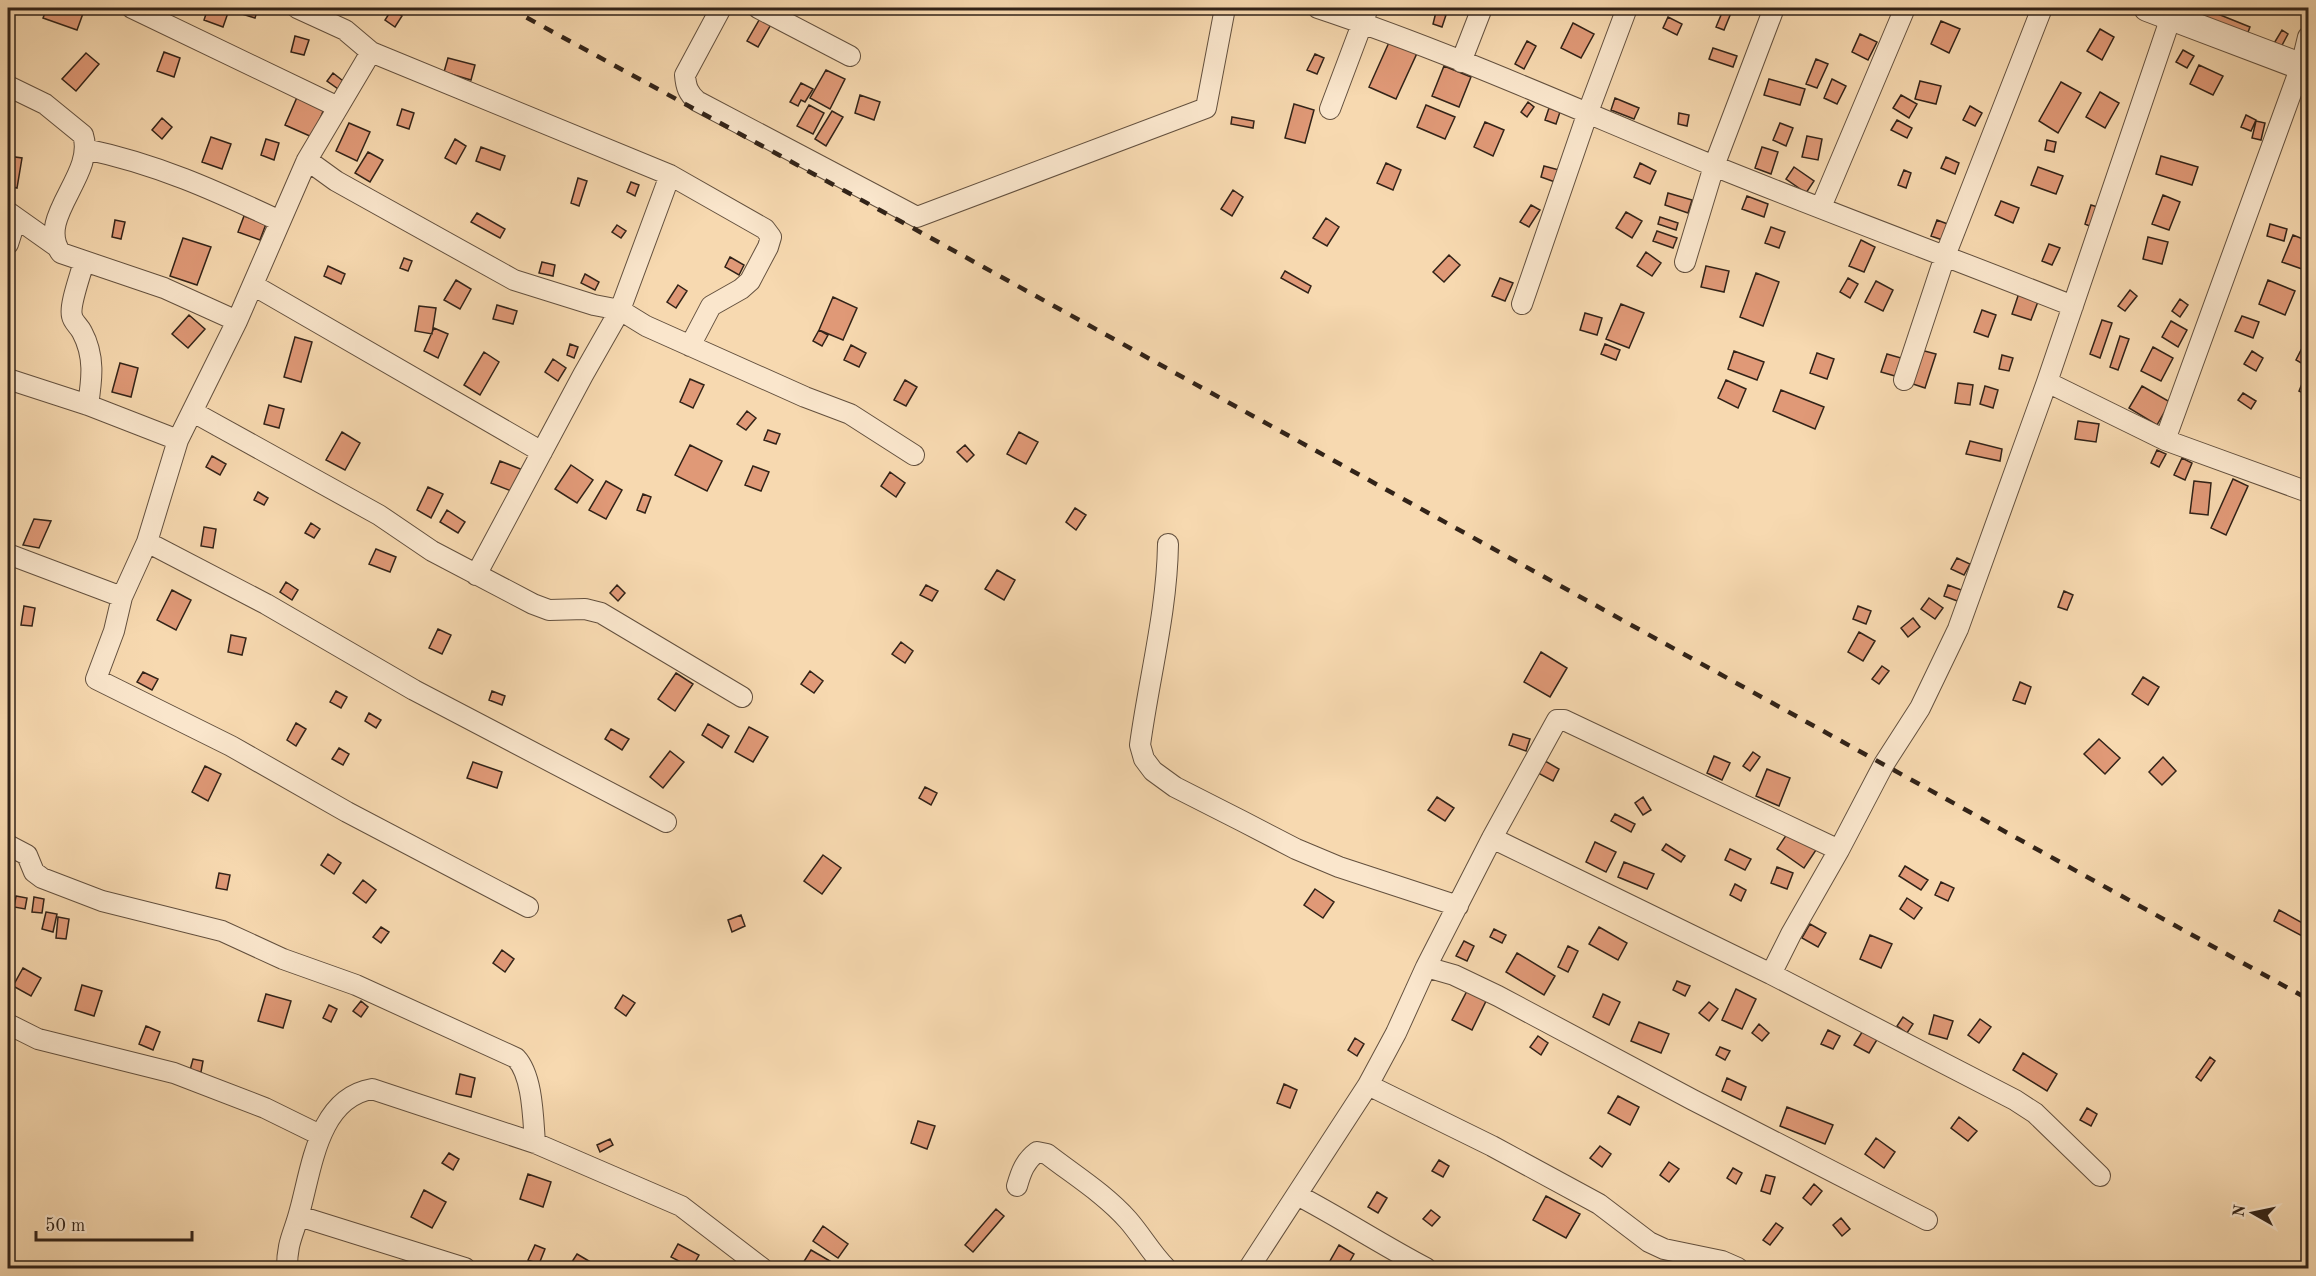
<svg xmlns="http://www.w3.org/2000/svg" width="2316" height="1276" viewBox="0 0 2316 1276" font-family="'Old Standard TT',serif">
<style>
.building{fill:#e09977;stroke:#322318;stroke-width:1.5}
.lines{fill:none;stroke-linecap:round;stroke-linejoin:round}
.minor-casing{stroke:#63503e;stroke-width:22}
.tertiary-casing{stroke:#63503e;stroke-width:28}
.minor{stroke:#fae6cc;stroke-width:20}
.tertiary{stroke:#fae6cc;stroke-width:26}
.rail{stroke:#322318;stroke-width:4.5;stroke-dasharray:10 10;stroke-linecap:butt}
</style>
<rect width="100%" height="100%" fill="#f7d9b0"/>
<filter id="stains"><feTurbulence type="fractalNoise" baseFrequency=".00333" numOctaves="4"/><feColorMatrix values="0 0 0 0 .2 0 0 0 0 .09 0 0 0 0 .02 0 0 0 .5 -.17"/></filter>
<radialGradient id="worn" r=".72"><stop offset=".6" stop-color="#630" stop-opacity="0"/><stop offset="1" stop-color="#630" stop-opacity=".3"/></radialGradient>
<path class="building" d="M47,8H85L77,30L43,18Z
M208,8L229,10L223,27L204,20Z
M244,8H258L255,18L242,14Z
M1724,8H1733L1724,30L1716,27Z
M2198,8H2203L2250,27L2245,40L2194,19Z
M392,9L402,16L395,27L385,20Z
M1436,12L1446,15L1442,27L1433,24Z
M762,15L773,21L758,47L747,41Z
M1668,17L1682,24L1677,35L1663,28Z
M1941,21L1960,29L1949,53L1931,44Z
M1573,23L1594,34L1581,58L1561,48Z
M2100,29L2114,37L2102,60L2087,51Z
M2282,30L2288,34L2280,49L2273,45Z
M1860,34L1877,42L1868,60L1852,52Z
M295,36L309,40L304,55L291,52Z
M1391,38L1418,51L1396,99L1369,87Z
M1527,41L1536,46L1524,69L1515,64Z
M1713,48L1737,56L1733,67L1709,59Z
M2183,50L2194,56L2187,68L2176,62Z
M164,52L180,58L174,77L157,71Z
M86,53L99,64L76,91L62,79Z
M1315,54L1324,58L1317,74L1307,70Z
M448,58L475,65L471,80L444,72Z
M1816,59L1828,64L1817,88L1806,84Z
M2199,65L2223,76L2213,95L2190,84Z
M1444,66L1471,77L1459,107L1432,96Z
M826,70L845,79L830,109L810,98Z
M333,73L347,84L341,91L327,81Z
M1769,79L1805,89L1800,105L1764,95Z
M1832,79L1846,86L1837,104L1824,98Z
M1920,81L1941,86L1936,104L1915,99Z
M2061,82L2081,93L2058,133L2039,121Z
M801,83L813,89L805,102L801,100L798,106L790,102Z
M2100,92L2119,103L2105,128L2086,117Z
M298,95L325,107L312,137L285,125Z
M860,95L880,102L874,120L855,113Z
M1901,95L1917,104L1909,118L1893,108Z
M1615,98L1639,108L1634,119L1611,110Z
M1528,102L1534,107L1527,117L1521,112Z
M1294,104L1314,110L1305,143L1285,138Z
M809,105L824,113L813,134L797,126Z
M1426,105L1455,117L1445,139L1417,127Z
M1970,106L1982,113L1975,126L1963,120Z
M1549,108L1560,112L1556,124L1545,120Z
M402,109L414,113L409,129L397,125Z
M832,111L843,117L826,146L815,139Z
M1679,113L1689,115L1687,126L1678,124Z
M2246,115L2256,120L2251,131L2241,127Z
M1232,117L1254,121L1253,128L1231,124Z
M162,118L172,127L162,139L152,130Z
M1897,120L1912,128L1907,138L1891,130Z
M2256,121L2265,123L2261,140L2252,138Z
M1485,122L1504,130L1493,156L1474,147Z
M349,123L370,132L357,161L336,151Z
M1780,123L1793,128L1786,146L1773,140Z
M1807,136L1822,139L1818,160L1802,157Z
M211,137L231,144L222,169L202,162Z
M266,139L279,143L274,160L261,155Z
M455,139L466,146L456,164L445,158Z
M2047,140L2056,142L2054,152L2045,150Z
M481,147L505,156L500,170L476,161Z
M1762,147L1778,152L1771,174L1755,168Z
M368,152L383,160L370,182L355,173Z
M8,156L22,158L17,188L8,186Z
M2161,156L2198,167L2192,185L2156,174Z
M1946,157L1959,163L1955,174L1941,168Z
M1386,163L1401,170L1393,190L1377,183Z
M1640,163L1656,171L1650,184L1634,177Z
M1544,166L1559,170L1555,182L1541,177Z
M1794,167L1814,181L1806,193L1786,179Z
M2038,167L2063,176L2056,194L2031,185Z
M1904,170L1911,173L1906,188L1898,185Z
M578,178L587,181L579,206L571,203Z
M631,182L639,185L635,196L627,192Z
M1233,190L1243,197L1232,216L1221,209Z
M1668,193L1692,200L1688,213L1665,205Z
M2163,195L2180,202L2169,230L2152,224Z
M1747,196L1768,204L1764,217L1742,209Z
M2001,201L2019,208L2013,223L1995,215Z
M1531,205L1540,210L1529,227L1520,222Z
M2091,205L2101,208L2094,228L2085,224Z
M1626,212L1642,221L1632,238L1616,228Z
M477,213L505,229L500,238L471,222Z
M244,216L266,224L260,240L238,232Z
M1660,217L1678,223L1676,230L1658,224Z
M1326,218L1339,227L1327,246L1313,238Z
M115,220L125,222L121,239L112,237Z
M1937,220L1953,226L1948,242L1931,236Z
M2270,224L2287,229L2284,241L2267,236Z
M617,225L626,231L621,238L612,232Z
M1771,227L1785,232L1779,248L1765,243Z
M1657,231L1677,238L1673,248L1653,241Z
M2293,235L2308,241V252L2302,269L2282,262Z
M2148,237L2168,242L2162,264L2143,259Z
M183,238L211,247L197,285L170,276Z
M1861,240L1875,247L1864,272L1849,266Z
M2049,244L2060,248L2052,265L2042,261Z
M1646,252L1661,263L1652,276L1637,266Z
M1449,255L1460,265L1444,282L1433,272Z
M730,257L744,265L739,275L725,267Z
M404,258L412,261L408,271L400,268Z
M542,262L555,265L553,276L539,273Z
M328,266L345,274L341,284L324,276Z
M1706,266L1729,271L1724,292L1701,287Z
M1285,271L1311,286L1308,293L1281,278Z
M1756,273L1779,282L1763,326L1740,317Z
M585,274L599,282L595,290L581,283Z
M1500,278L1513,283L1505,301L1492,296Z
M1848,278L1858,284L1850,298L1840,292Z
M456,280L471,289L460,309L444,300Z
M2268,280L2295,291L2285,315L2259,304Z
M1876,281L1893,290L1883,311L1865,302Z
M678,285L687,291L676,308L667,302Z
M2130,290L2137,296L2125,311L2118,306Z
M2019,293L2039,299L2031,320L2012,314Z
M833,297L857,308L843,340L819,330Z
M2180,299L2188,305L2180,317L2172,311Z
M1621,304L1644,313L1629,348L1606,339Z
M497,305L517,311L513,324L493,319Z
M419,306L436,308L432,334L415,331Z
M1982,310L1996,315L1988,337L1974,332Z
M1585,313L1602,318L1597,335L1580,330Z
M189,315L205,329L188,348L172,334Z
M2242,316L2259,322L2253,338L2235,331Z
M2102,320L2112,323L2100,358L2090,354Z
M2171,321L2187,330L2178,347L2162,337Z
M434,328L448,334L438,358L424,351Z
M819,330L828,335L822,346L813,341Z
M2120,336L2129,339L2118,370L2110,367Z
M295,337L312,342L301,382L284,377Z
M570,344L578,347L574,358L567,355Z
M1605,344L1620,350L1616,360L1601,354Z
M851,345L866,353L859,367L844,360Z
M2303,346L2308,349V367L2296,360Z
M2153,347L2173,358L2161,381L2141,371Z
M1917,349L1936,354L1925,388L1907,382Z
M1734,351L1764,362L1757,380L1728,369Z
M2252,351L2263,358L2256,371L2244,364Z
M484,352L499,362L480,395L464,385Z
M1817,353L1834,359L1827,379L1810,373Z
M1887,354L1901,358L1895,376L1881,372Z
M2002,355L2013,358L2009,371L1999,369Z
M553,359L566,368L558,381L545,372Z
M120,363L138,368L131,397L112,392Z
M690,379L704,385L693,408L680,402Z
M2304,379L2308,381V395L2299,391Z
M905,380L917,387L906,406L894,400Z
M1726,380L1746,389L1738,408L1718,398Z
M1958,383L1973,385L1970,405L1955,403Z
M1985,386L1998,390L1993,408L1980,404Z
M2142,386L2170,402L2157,425L2129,408Z
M1781,390L1824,407L1815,429L1773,411Z
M2243,393L2256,401L2251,409L2238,400Z
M269,405L284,409L279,428L264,424Z
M747,411L756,418L746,430L737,424Z
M2078,421L2099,424L2096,442L2075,439Z
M768,430L780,434L776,444L764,440Z
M342,432L360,443L345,470L326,460Z
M1019,432L1038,442L1026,464L1007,454Z
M1970,441L2002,449L2000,461L1966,454Z
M690,445L722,461L707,491L675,475Z
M965,445L974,455L967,462L957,452Z
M2157,450L2166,454L2159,467L2151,463Z
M212,456L226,464L220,475L206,467Z
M2182,458L2192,463L2185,480L2174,475Z
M500,461L523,470L514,492L491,483Z
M571,465L593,480L577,503L555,489Z
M753,466L769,472L761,491L745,485Z
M890,472L905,483L896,497L881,486Z
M2233,479L2248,486L2226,535L2211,528Z
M606,481L622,490L606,519L589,510Z
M2194,481L2211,483L2208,515L2190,513Z
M428,487L443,494L431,518L417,510Z
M258,492L268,498L264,505L254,500Z
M643,494L651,497L645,513L637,510Z
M1075,508L1086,515L1076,530L1066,522Z
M447,510L465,522L458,533L440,522Z
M34,519L51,521L39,548L23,545Z
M311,523L320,529L314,538L305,533Z
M204,527L216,529L213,548L201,546Z
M376,549L396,557L390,572L369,564Z
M1957,558L1970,564L1964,575L1951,569Z
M997,570L1015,580L1004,600L985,589Z
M286,582L298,590L292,600L280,592Z
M617,585L625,593L618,601L610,593Z
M926,585L938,591L932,601L920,595Z
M1948,585L1964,591L1960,602L1944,596Z
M172,590L191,600L176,630L157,620Z
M2064,591L2073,595L2067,610L2058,607Z
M1929,598L1943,608L1935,619L1921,609Z
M24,606L35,608L32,626L21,625Z
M1858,606L1871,611L1866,624L1853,619Z
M1913,618L1920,627L1908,637L1901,628Z
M438,629L451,635L442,654L429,648Z
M1859,632L1875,641L1863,661L1848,652Z
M231,635L246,638L242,655L228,652Z
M901,642L913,651L905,663L892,654Z
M1541,652L1567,668L1550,697L1524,682Z
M1882,666L1889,671L1879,684L1872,679Z
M810,671L823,681L814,693L801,684Z
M143,672L158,679L152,690L137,682Z
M676,673L693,684L675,711L658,699Z
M2143,677L2159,687L2148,705L2132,694Z
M2020,682L2031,687L2025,704L2013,700Z
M336,691L347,697L341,708L330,702Z
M492,691L505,696L502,705L489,700Z
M369,713L381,720L376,728L365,721Z
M296,723L306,729L296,746L287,740Z
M708,724L729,736L722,748L702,735Z
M749,727L768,737L753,762L735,752Z
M611,729L629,739L622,750L605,739Z
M1513,734L1530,739L1526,751L1509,745Z
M2099,739L2120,758L2105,774L2084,754Z
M339,748L349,754L343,765L332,759Z
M670,751L684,762L663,788L650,777Z
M1753,752L1760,757L1750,771L1743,766Z
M1714,756L1730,763L1722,780L1707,773Z
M2163,757L2176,771L2162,785L2149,772Z
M1545,761L1559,769L1553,781L1538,773Z
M473,762L502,772L497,788L467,778Z
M205,766L221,774L208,801L192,792Z
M1767,769L1790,778L1779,806L1756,796Z
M925,787L937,793L931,805L919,798Z
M1437,797L1454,808L1445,821L1428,810Z
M1643,797L1651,810L1643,815L1635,803Z
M1615,814L1635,824L1631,832L1611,821Z
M1789,831L1816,850L1804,868L1777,849Z
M1595,842L1616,852L1606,872L1586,862Z
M1666,844L1685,856L1681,862L1662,850Z
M1730,849L1751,859L1745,870L1725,860Z
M328,854L341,863L334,874L321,865Z
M823,855L841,868L822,894L804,881Z
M1624,862L1654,874L1647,889L1618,877Z
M1905,866L1928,880L1921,890L1899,876Z
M1777,867L1793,873L1787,889L1771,883Z
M219,873L230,875L227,890L216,888Z
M363,880L376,890L366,903L353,893Z
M1941,882L1954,888L1948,901L1935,895Z
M1735,884L1746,890L1741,901L1730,895Z
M1315,889L1334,902L1323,918L1304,905Z
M16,896L27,898L25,909L14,907Z
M34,897L44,899L42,913L32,912Z
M1907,898L1922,908L1914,919L1900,909Z
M2279,910L2308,926L2304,937L2274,921Z
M46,912L57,914L53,932L42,929Z
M741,915L745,926L732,932L728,920Z
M58,917L69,919L66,939L56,938Z
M1810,924L1826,933L1818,947L1802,938Z
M381,927L389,932L381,943L373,937Z
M1599,927L1627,943L1618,960L1589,944Z
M1494,929L1506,935L1502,943L1490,937Z
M1870,935L1892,944L1881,968L1860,959Z
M1464,941L1474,946L1467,961L1456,956Z
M1568,946L1578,951L1568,972L1558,967Z
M502,950L514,959L505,972L493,963Z
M1517,953L1555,976L1544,995L1506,972Z
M23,968L41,978L31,996L13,986Z
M1677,981L1690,986L1685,996L1673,990Z
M82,985L102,991L94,1016L75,1010Z
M1469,987L1488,997L1472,1030L1452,1020Z
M1736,989L1756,999L1742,1029L1722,1020Z
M266,994L291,1001L283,1028L258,1021Z
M1603,994L1620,1002L1609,1025L1593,1017Z
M623,995L635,1003L626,1016L615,1008Z
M361,1001L368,1007L361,1017L353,1011Z
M1709,1002L1718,1009L1709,1021L1699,1013Z
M329,1005L337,1009L331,1022L323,1018Z
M1934,1015L1953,1021L1947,1039L1929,1034Z
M1903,1017L1913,1024L1907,1033L1897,1026Z
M1980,1019L1991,1027L1979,1043L1968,1035Z
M1639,1022L1669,1034L1661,1053L1631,1041Z
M1759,1024L1769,1033L1762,1041L1752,1033Z
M146,1026L160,1032L153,1050L139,1044Z
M1864,1029L1878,1038L1869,1053L1854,1045Z
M1828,1030L1840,1036L1833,1049L1821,1044Z
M1538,1036L1548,1043L1541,1055L1530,1047Z
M1355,1038L1364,1044L1357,1056L1348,1050Z
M1720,1047L1730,1051L1725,1060L1716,1055Z
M2023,1053L2057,1074L2047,1091L2013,1070Z
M2210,1057L2215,1061L2201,1081L2196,1077Z
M193,1059L203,1061L201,1072L190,1070Z
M460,1074L475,1078L471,1097L456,1094Z
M1727,1078L1746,1087L1741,1100L1722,1091Z
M1284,1084L1297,1090L1290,1108L1277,1103Z
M1618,1096L1639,1107L1630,1125L1608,1113Z
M1787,1107L1833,1125L1825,1144L1780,1126Z
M2087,1108L2097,1114L2091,1126L2080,1120Z
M1959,1117L1977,1131L1968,1141L1951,1128Z
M918,1121L935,1126L927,1149L911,1143Z
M1876,1138L1895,1152L1884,1168L1865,1154Z
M610,1139L613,1145L600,1152L597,1145Z
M1600,1146L1611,1154L1602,1167L1590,1158Z
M449,1153L459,1159L453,1170L442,1163Z
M1439,1160L1449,1166L1443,1177L1432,1171Z
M1669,1162L1679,1169L1669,1182L1660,1175Z
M1733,1168L1742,1173L1736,1184L1727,1178Z
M528,1174L551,1182L543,1207L520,1199Z
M1766,1175L1775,1177L1770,1194L1761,1191Z
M1814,1184L1822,1191L1811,1205L1803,1198Z
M424,1190L446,1202L432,1228L411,1217Z
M1377,1192L1387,1198L1378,1213L1368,1207Z
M1546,1196L1580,1214L1566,1238L1533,1220Z
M996,1209L1004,1216L973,1252L965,1245Z
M1431,1210L1440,1217L1432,1226L1423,1219Z
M1841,1218L1850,1229L1842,1236L1833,1225Z
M1776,1223L1783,1228L1770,1245L1763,1240Z
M823,1226L848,1244L838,1258L813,1241Z
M678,1244L699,1255L692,1268L671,1257Z
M535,1245L545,1249L539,1264L528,1260Z
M1339,1245L1354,1254L1346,1268L1330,1261Z
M811,1250L842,1268H800Z
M577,1254L594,1264L591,1268H568Z"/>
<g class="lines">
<defs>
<path id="minor" d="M132,8L338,107
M297,8L345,30L371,52L670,175L765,229L771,237L768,247L750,281L741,289L711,306L690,346
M721,8L685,75C686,87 688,93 697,101L917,217L1206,108L1225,8
M758,8L850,56
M1318,8C1453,53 1582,112 1714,166C1833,214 1954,259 2073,306
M371,52L307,160L237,321L178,440L147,542L122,597L114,631L96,679L231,746L347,812L528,907
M1461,62L1482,8
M8,86L45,104L83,135C96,175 35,218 61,253L164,288L237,321
M1330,109L1368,8
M85,149C157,164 214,190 280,221
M307,160L336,181L514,280L594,305L620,310L646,326L805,397L850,414L914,455
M1821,207L1905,8
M8,212L56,246
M8,244L16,219
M84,261C81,274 69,305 72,316C73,322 79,326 82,332C95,356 92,379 88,405
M1685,262L1714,166L1774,8
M253,285L542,452
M1522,304L1588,112L1627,8
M8,379L88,405L178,440
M1904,380L1945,256L2042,8
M2047,382L2165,440L2308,492
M193,412L379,515L432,551L533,604L549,610L585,609L601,613L742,697
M2165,440L2301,66L2308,37
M147,542L266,604L414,690L666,822
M1168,544C1167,612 1149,678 1140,745L1144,759L1153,771L1175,787L1242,821L1296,849L1339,867L1458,906
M8,554L122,597
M476,575L583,375L620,310L670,175
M1492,838L1771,974L2015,1100L2035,1113L2100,1176
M8,845L27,855L34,872L42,878L102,901L222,931L283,959L356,985L516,1058C533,1076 533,1119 535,1143
M1426,967L1454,975L1498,996L1693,1100L1927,1220
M1771,974L1791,934L1839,850L1884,764L1920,708L1958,629L2047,382L2174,8
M8,1024L38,1039L174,1073L265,1108L320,1135
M1368,1085L1492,1146L1599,1204L1649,1242L1664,1249L1722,1261L1738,1268
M1017,1186C1021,1172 1025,1161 1037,1152L1047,1154C1074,1175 1105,1194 1128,1220C1142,1236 1151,1253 1166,1268
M1297,1195C1341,1218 1382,1245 1426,1268
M299,1216L465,1268
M287,1268C287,1241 294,1234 300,1210C312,1166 319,1098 372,1089L535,1143L681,1206L762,1268
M1249,1268L1368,1085L1396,1033L1426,967L1492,838L1557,720H1564L1839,850"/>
<path id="tertiary" d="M2147,8L2308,69"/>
</defs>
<use href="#minor" class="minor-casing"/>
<use href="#tertiary" class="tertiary-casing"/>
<use href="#minor" class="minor"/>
<use href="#tertiary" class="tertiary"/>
<path class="rail" d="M509,8L911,227L2308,999"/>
</g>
<rect width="2316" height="1276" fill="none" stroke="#f7d9b0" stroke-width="30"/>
<rect x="9" y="9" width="2298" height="1258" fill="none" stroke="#322318" stroke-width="3"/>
<rect x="15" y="15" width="2286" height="1246" fill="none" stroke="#322318" stroke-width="1.5"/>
<g transform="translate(2253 1213) rotate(279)" stroke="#fae6cc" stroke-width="4.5" paint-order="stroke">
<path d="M0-4.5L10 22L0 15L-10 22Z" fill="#322318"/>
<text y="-9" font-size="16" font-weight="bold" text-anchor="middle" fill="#322318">N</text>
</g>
<path d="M36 1231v9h156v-9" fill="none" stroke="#322318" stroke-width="3"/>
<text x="45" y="1231" font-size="18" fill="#322318" stroke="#fae6cc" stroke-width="4.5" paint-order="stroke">50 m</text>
<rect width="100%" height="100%" filter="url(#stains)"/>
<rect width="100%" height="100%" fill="url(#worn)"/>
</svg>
